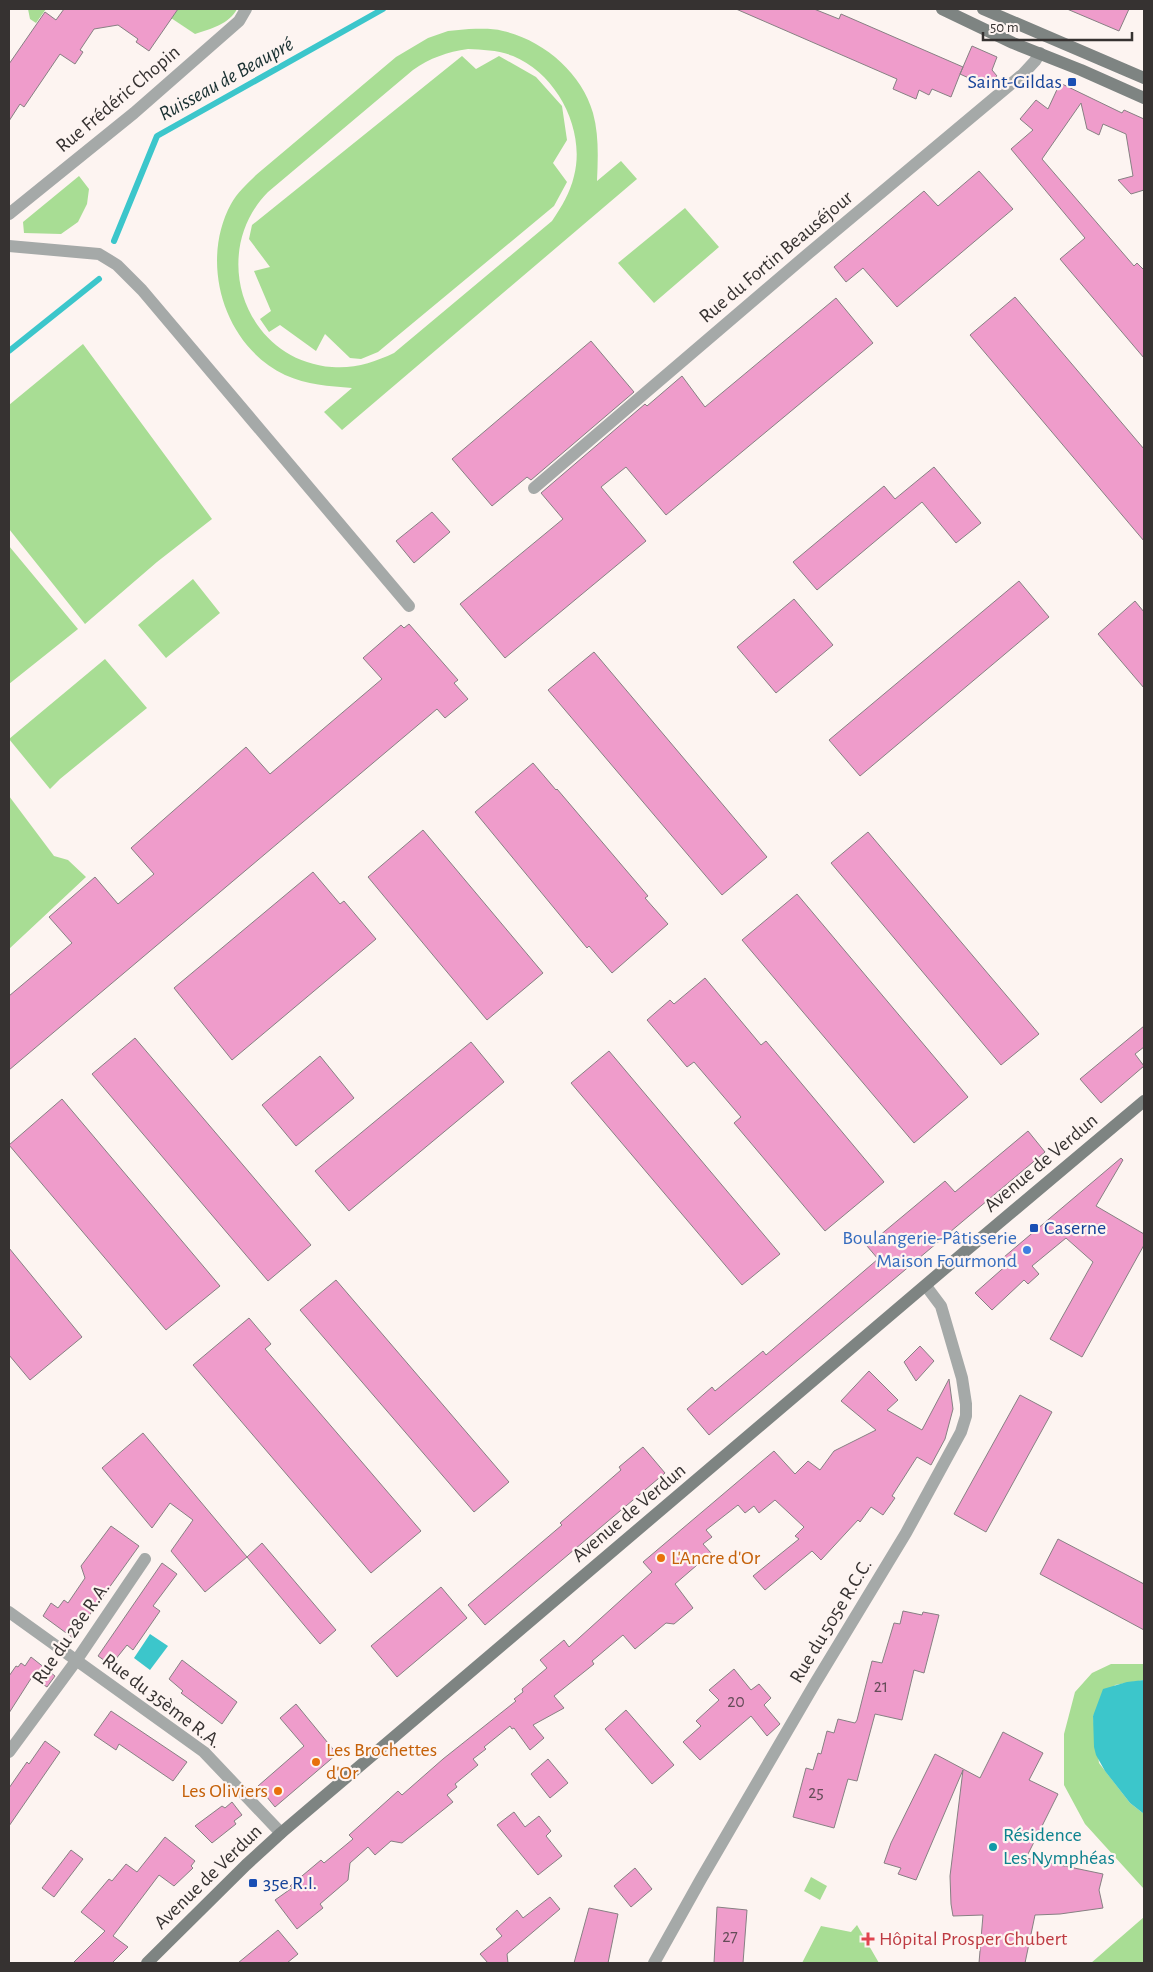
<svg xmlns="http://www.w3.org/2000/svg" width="1153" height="1972" viewBox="0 0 1153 1972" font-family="'Alegreya Sans',sans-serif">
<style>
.green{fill:#a8dd94;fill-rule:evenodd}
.water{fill:#3cc6cb}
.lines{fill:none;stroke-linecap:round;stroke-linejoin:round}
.stream{stroke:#3cc6cb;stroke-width:6}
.building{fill:#ef9ccb;stroke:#878083}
.minor{stroke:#a5a9a8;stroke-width:12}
.secondary{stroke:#7e8482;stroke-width:12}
.transit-dot{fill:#1a4fb4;stroke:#fdf4f1;stroke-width:2}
.shop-dot{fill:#3f7fe0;stroke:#fdf4f1;stroke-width:2}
.food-dot{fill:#e8710a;stroke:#fdf4f1;stroke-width:2}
.culture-dot{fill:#0f9aa8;stroke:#fdf4f1;stroke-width:2}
.health-dot{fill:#e0444e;stroke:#fdf4f1;stroke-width:2}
.labels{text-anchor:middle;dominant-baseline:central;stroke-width:4.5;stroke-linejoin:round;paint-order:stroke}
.number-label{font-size:18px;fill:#644c58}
.transit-label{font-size:20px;fill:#164399;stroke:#fdf4f1;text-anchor:start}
.street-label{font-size:20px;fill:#363231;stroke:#fdf4f1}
.shop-label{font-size:20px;fill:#366cbe;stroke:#fdf4f1;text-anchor:end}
.food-label{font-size:20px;fill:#c56008;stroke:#fdf4f1;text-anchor:start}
.culture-label{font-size:20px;fill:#0d838f;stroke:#fdf4f1;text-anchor:start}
.health-label{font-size:20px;fill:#be3a42;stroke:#fdf4f1;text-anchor:start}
.water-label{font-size:21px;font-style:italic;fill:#193031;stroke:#fdf4f1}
</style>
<rect width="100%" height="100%" fill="#fdf4f1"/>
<path class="green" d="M28,9H46L36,23L30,19Z
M178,9H237C229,24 211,29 195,34L171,18Z
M469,29C480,29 492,28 503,31C543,40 582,73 593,113C599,135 598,158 597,181L621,161L637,179L342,430L324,412L352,388C329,386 307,385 285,375C224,346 199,263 231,204C237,193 247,184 256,175L396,57L428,38L448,31ZM468,49C483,50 499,50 513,56C557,74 586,130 574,176C570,193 562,206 552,221L394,353C375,362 354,369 332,367C244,360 208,253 268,192L413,70C430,58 447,52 468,49Z
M462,56L476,69L499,56L536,77L562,106L567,140L553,163L567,182L554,206L378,352L361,359L350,358L325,334L316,351L280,325L269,332L260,319L271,311L254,271L270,267L249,239L252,225Z
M79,176L89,189L87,204L78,222L61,234L24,233L23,222Z
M685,208L719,247L654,303L618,263Z
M83,344L212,519L157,562L85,624L9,529V405Z
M9,546L78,629L9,684Z
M193,579L220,613L166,658L138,625Z
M105,659L147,708L60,779L50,789L9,739Z
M9,796L54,856L68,860L86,877L9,949Z
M1111,1664H1144V1680L1115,1685L1093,1716L1099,1763L1130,1803L1144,1814V1889L1085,1824L1064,1785V1734L1075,1692L1092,1673Z
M811,1877L827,1886L820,1900L804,1891Z
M1144,1917V1963H1091Z
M857,1925L879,1963H802L821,1926L851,1932Z"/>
<path class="water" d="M150,1634L168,1646L150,1670L134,1658Z
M1144,1680V1814L1130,1803L1105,1771L1096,1755L1094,1747L1093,1716L1103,1689L1127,1682Z"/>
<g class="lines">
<path class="stream" d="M114,241L157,136L383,9
M9,351L99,279"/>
</g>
<path class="building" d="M64,9H178L149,51L136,42L138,39L118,25L94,29L80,50L83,52L75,64L60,54L24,107L20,104L9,121V64L45,12L56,20Z
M736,9H814L839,19L841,14L963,67L960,74L972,46L997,57L992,70L997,76L986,86L960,74L951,97L932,89L929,95L919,90L916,99L893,89L897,79Z
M1067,9H1129L1119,31Z
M1060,83L1122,113L1124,110L1144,119V190L1131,194L1118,180L1133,176L1126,134L1103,124L1099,135L1087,129L1081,103L1042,159L1134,266L1137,263L1144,270V358L1060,259L1085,238L1011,149L1033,130L1020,119L1036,100L1048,109Z
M979,171L1013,209L897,307L863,268L846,282L834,267L924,191L938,206Z
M1015,297L1144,449V541L970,335Z
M836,298L873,343L666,515L626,467L601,487L646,541L505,658L460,604L563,519L541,493L645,404L647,406L682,376L705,407Z
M591,341L634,392L531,480L527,477L492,506L452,459Z
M934,467L981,523L956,543L922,502L817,590L793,562L884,486L895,499Z
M432,512L450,532L414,563L396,541Z
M1019,581L1049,617L860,776L829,740Z
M794,599L833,645L776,693L737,647Z
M1135,601L1144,612V688L1098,634Z
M409,624L458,680L454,683L468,699L445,718L437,709L9,1070V996L72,943L49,917L95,877L118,904L154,874L131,848L246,747L270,774L382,679L363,658L401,625L404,628Z
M594,652L767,857L722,895L548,690Z
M533,763L556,790L557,789L648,896L645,898L668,924L612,973L589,946L587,948L475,812Z
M423,830L543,973L487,1020L368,877Z
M868,832L1039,1034L1001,1065L831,863Z
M313,872L340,904L344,901L376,939L232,1060L174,988Z
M797,894L968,1097L914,1143L742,940Z
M705,978L761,1045L766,1041L884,1182L825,1231L734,1123L741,1117L694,1062L687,1067L647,1020L670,1000L674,1004Z
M1144,1026V1047L1135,1054L1144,1066L1101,1103L1080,1079Z
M135,1038L311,1245L268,1281L92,1074Z
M471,1042L504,1082L349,1211L315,1171Z
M609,1051L780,1254L742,1285L571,1083Z
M320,1056L354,1098L296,1146L262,1105Z
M62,1099L220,1286L166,1330L9,1145Z
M1028,1131L1045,1152L709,1435L687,1409L712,1387L715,1391L763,1351L766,1355L878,1259L867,1246L945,1181L955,1192Z
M1121,1158L1123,1160L1096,1206L1144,1234V1245L1082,1357L1050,1339L1093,1262L1066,1238L1032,1266L1039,1274L1028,1284L1024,1280L992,1310L975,1293L1009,1263L1004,1257Z
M9,1248L82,1337L30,1380L9,1355Z
M336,1280L509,1482L474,1512L300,1310Z
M249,1318L271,1344L265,1349L421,1531L371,1573L193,1365Z
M920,1346L934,1361L916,1381L904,1362Z
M869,1371L898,1400L887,1410L922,1430L949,1379L953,1409L945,1439L931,1465L917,1457L892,1496L895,1498L883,1515L871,1507L860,1522L858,1520L821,1560L812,1551L765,1590L753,1576L799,1539L795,1536L804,1527L775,1500L759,1513L754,1506L745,1513L738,1505L706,1530L712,1537L703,1544L711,1553L675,1584L693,1608L674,1624L666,1623L635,1649L623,1635L592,1661L594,1664L554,1696L564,1708L533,1725L544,1738L530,1750L514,1728L512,1729L510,1726L484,1747L486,1749L473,1759L478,1765L455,1784L457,1787L447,1795L453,1802L402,1843L391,1841L375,1855L368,1847L350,1863L348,1880L320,1904L323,1908L297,1929L275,1900L292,1888L290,1886L321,1860L324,1863L353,1839L349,1835L398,1791L402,1795L443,1759L516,1701L514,1699L523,1692L522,1689L547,1668L540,1660L564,1640L569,1647L652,1572L643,1562L774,1451L795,1474L808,1461L820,1470L834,1451L876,1430L841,1401Z
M1020,1395L1052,1412L986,1532L954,1514Z
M143,1433L247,1557L205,1592L171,1551L193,1520L170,1503L152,1528L102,1468Z
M643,1447L665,1473L485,1625L468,1605L562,1525L560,1523L621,1470L619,1467Z
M111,1526L139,1546L73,1638L43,1616L51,1603L58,1608L64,1600L68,1603L85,1578L81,1566Z
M1058,1539L1144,1584V1630L1040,1574Z
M262,1543L336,1630L320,1644L247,1557Z
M162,1563L177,1574L153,1606L160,1611L133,1650L127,1645L111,1665L98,1656Z
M441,1587L467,1618L397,1677L371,1646Z
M903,1611L922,1615L923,1612L939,1615L924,1673L914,1670L902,1720L875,1714L857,1781L848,1779L834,1828L793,1817L806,1768L813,1770L818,1753L821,1754L827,1731L834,1733L838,1719L855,1723L857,1720L872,1661L882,1663L894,1623L900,1624Z
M31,1657L55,1676L47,1687L32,1677L9,1713V1676L16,1666L18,1667L21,1663L25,1666Z
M182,1660L237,1702L222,1724L181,1693L183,1691L169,1679Z
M734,1669L751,1690L759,1684L771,1698L764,1705L780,1724L767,1736L751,1716L700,1760L683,1742L701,1726L696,1721L719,1700L709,1690Z
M296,1704L337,1754L275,1807L258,1786L304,1746L280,1718Z
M626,1710L674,1765L652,1784L605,1729Z
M111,1711L187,1762L173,1781L119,1744L116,1750L94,1735Z
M1003,1732L1043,1753L1029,1780L1058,1794L1026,1858L1103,1874L1099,1890L1103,1908L1060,1914L1035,1915L1025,1963H979L983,1915L953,1916L951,1904L950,1876L963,1770L916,1880L898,1874L901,1868L884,1863L891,1843L935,1754L980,1778Z
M45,1741L60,1752L9,1826V1788L27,1762L29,1764Z
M548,1759L568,1783L550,1798L531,1774Z
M232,1802L242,1815L234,1821L236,1824L212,1843L195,1826L222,1806L225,1808Z
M514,1812L525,1827L539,1816L551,1831L546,1836L562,1856L538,1875L497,1825Z
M165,1837L195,1861L191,1866L193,1868L174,1886L159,1875L113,1936L128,1947L112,1963H73L105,1931L81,1912L109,1879L112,1881L126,1864L137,1872Z
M71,1850L83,1859L54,1897L42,1888Z
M635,1868L652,1889L631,1907L614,1886Z
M550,1897L560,1909L507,1954L508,1963H488L480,1954L502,1936L496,1929L517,1910L523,1918Z
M717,1907L747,1910L743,1963H714Z
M589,1908L618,1914L608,1963H574Z
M278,1930L298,1954L287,1963H238Z"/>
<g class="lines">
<path class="minor" d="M9,214L134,113L239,21L246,9
M9,246L99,254L117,265L142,290L409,606
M534,488L809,253L1023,74L1035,61L1040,53
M9,1612L204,1752L281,1833
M9,1752L76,1661L145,1559
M654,1963L701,1879L814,1685L906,1533L961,1432L966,1416V1404L962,1378L941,1306L926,1286"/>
<path class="secondary" d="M942,9L1013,43L1081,70L1144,98
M983,9L1144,78
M147,1963L246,1865L281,1833L962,1254L1144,1101"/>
</g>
<g class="transit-dot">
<rect x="1067" y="77" width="10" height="10" rx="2.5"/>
<rect x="1029" y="1223" width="10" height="10" rx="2.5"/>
<rect x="248" y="1878" width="10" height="10" rx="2.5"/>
</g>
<circle class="shop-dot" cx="1027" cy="1250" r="5"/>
<g class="food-dot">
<circle cx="661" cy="1558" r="5"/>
<circle cx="316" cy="1762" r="5"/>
<circle cx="278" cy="1791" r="5"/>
</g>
<circle class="culture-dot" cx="993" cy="1847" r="5"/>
<path class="health-dot" d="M865.5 1931.5h5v5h5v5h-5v5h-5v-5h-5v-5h5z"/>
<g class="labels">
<g class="number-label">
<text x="881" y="1687">21</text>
<text x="736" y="1702">20</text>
<text x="816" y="1793">25</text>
<text x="730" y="1937">27</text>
</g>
<g class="transit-label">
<text x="1062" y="82" text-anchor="end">Saint-Gildas</text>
<text x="1044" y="1228">Caserne</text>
<text x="263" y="1883">35e R.I.</text>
</g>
<g class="street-label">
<text transform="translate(118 99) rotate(-40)">Rue Frédéric Chopin</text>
<text transform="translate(776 257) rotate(-40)">Rue du Fortin Beauséjour</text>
<text transform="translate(1041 1163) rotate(-40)">Avenue de Verdun</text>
<text transform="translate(629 1513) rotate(-40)">Avenue de Verdun</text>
<text transform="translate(831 1621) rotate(-59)">Rue du 505e R.C.C.</text>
<text transform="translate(71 1633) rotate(-55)">Rue du 28e R.A.</text>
<text transform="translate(162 1701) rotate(37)">Rue du 35ème R.A.</text>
<text transform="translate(208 1877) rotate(-44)">Avenue de Verdun</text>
</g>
<g class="shop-label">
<text x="1017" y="1238">Boulangerie-Pâtisserie<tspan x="1017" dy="23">Maison Fourmond</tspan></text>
</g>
<g class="food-label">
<text x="671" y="1558">L'Ancre d'Or</text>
<text x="326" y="1750">Les Brochettes<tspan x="326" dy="23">d'Or</tspan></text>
<text x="268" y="1791" text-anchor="end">Les Oliviers</text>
</g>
<g class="culture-label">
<text x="1003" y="1835">Résidence<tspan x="1003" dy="23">Les Nymphéas</tspan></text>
</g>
<g class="health-label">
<text x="879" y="1939">Hôpital Prosper Chubert</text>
</g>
<g class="water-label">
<text transform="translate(226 79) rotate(-29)">Ruisseau de Beaupré</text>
</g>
</g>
<rect width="1153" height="1972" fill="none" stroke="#363231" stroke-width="20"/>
<path d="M983 32v8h149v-8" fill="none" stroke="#363231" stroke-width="2.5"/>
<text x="990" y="32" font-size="15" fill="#363231" stroke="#fdf4f1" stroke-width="4" paint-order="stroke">50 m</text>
</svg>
